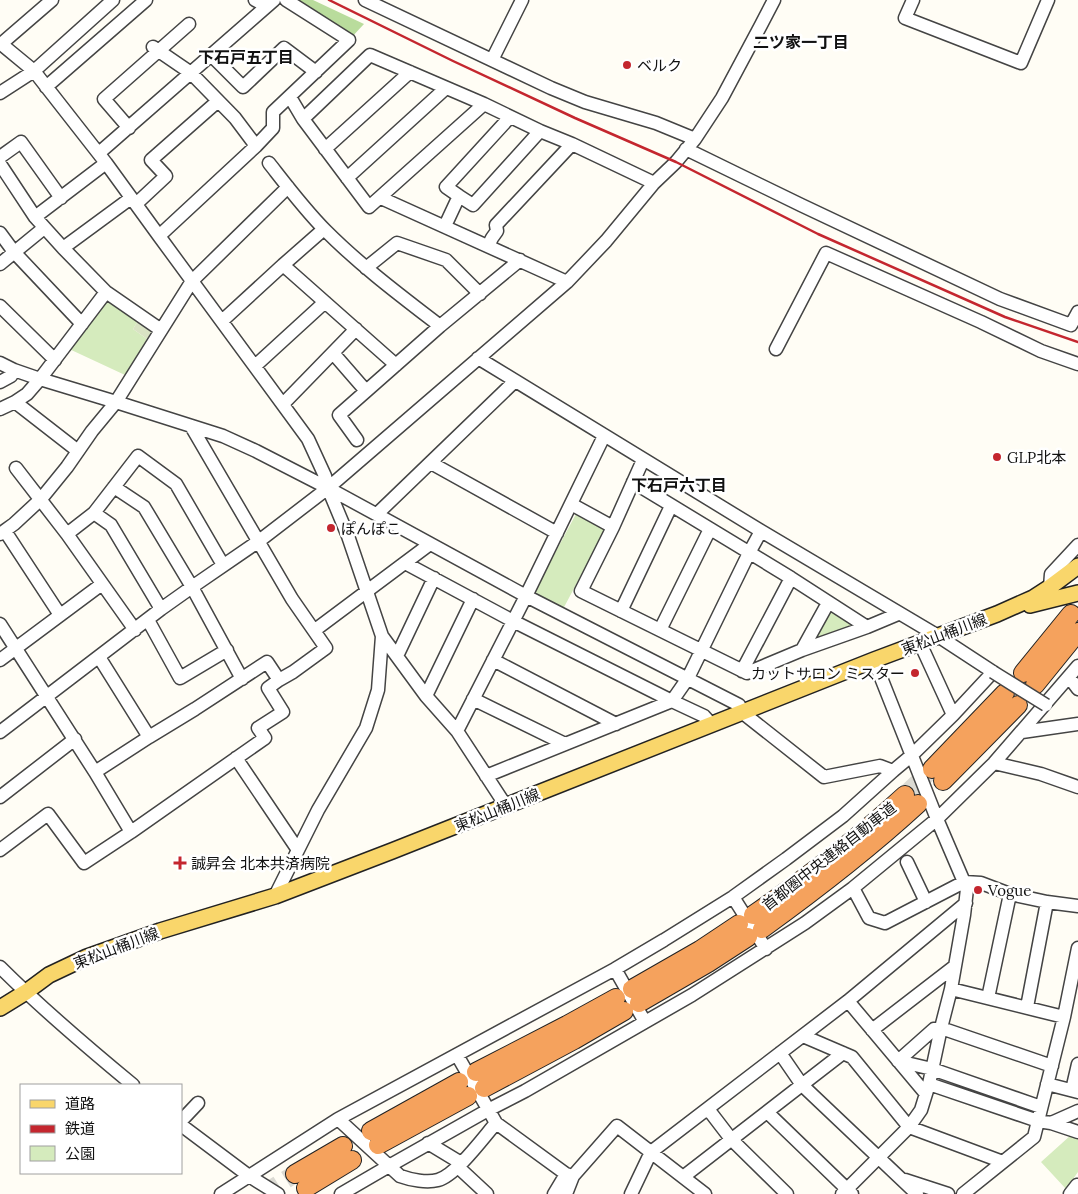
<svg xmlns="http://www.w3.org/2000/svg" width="1078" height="1194" viewBox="0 0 1078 1194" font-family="Lora,'Noto Sans JP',serif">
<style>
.green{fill:#d5ebbd}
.forest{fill:#b9dc9c}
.cemetery{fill:#d9e3c4}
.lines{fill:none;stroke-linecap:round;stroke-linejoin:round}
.highway-tunnel{stroke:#dbdad3;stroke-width:18;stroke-dasharray:18 9;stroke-linecap:butt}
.minor-casing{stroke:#444;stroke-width:15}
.major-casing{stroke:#222;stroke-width:18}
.highway-casing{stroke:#222;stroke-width:20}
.minor{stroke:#fff;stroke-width:12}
.major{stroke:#f9d66b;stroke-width:15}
.highway{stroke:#f5a25d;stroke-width:18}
.rail{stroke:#c4262e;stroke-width:2.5}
.minor-bridge-casing{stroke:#444;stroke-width:15;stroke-linecap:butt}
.minor-bridge{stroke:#fff;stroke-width:12}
.poi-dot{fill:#c4262e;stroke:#fff;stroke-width:2}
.labels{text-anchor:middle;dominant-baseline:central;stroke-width:5;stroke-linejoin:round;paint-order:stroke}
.poi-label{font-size:15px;fill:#111;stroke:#fff;text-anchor:start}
.street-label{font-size:15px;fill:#111;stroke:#fff}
.neighbourhood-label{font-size:16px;font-weight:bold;fill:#111;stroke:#fff}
</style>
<rect width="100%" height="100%" fill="#fffdf5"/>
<path class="green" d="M109,299L139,319L133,329L147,339L125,375L67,348L104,301Z
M576,514L605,530L562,611L533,594Z
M831,608L855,627L812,640Z
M1071,1135L1078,1138V1172L1066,1189L1041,1162Z"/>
<path class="forest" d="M285,0H313L364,24L350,39Z"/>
<path class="cemetery" d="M139,319L152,331L147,339L133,329Z"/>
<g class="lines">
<path class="highway-tunnel" d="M905,795L932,769
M263,1194L295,1174"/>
<defs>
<path id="minor" d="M255,0L267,6
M365,0L551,88L585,102L656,123L695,139
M913,0L905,18L1021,63L1048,0
M0,43L34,71L106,163L159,236L308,439L325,476L328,488L348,536L382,636L426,696L457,731L506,806
M1,44L52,0
M153,47L191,73L235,118L256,146
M211,55L243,87L284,48L316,72
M492,60L522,0
M46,87L146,0
M0,93L34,71L113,0
M290,97L303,119L369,207L484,104
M303,119L370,55L484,104L540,131L572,144L654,183
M129,128L104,99L189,24
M325,149L410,72
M686,149L801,205L1000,299L1071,325L1078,312
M99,153L274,0
M0,157L21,142L61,198
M269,163C287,186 305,210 326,231C361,266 401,296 440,326
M0,164L35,217L63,248L106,292L161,330
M347,178L446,88
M459,196L473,205L540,131
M381,198L567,282
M136,204L166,176L151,160L218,101
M35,217L106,163
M445,226L459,196L446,187L510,117
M0,233L14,252L82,324
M159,236L256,146L273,128V112L349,40L286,0
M488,246L492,238L497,231L496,225L572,144
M63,248L131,198
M0,264L44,228
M283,265L396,365
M366,268L397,243L446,260L480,294
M0,306L55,360
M222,321L283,265L324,229
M776,349L826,253L981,322L1041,351L1078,364
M333,353L366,391
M0,363L14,370L40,379L116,402L223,436L256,451L328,488L526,596L739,705L743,713L824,777L880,766L893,771
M255,366L325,302
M0,382L11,376L14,370
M283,404L356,329
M0,409L15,402
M191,426L292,599L326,648L293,672L279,680
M357,440L339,415L440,326L520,260
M78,451L15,402L27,394L40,379L106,292
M643,460L613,527L581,591L747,673L802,650L867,627L898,614
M431,463L557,533
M16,468L67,534L135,630
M633,482L791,578L867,627
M114,487L144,507L192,587L242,679
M571,504L613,527
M94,513L111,525L161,609
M377,514L515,381
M5,531L60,615
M0,534L14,524L41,499L67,467L92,431L116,402L192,281L288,187
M67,534L94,513L138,456L176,484L223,565
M405,563L513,621L672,701L688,678L749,553L761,531
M1050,587L1051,574L1078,545
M621,611L671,506
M148,620L180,678L227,650
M0,624L95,772L149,737
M315,630L430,544
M660,630L710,529
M920,643L953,715
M802,650L828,603
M397,656L434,578
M0,660L102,584
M493,660L616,724
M742,671L791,578
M1069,677L1078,689
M426,696L473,599
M473,699L565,744
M457,731L526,596L604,436
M0,732L161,609L192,587L259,541L328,488L567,282L606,241L654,183L676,162L695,139L722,98L761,25L774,0
M1022,732L1078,724
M236,758L298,850
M994,763L1041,774L1078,787
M95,772L131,832
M486,776L672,701L704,716L712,725
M0,797L75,739
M0,850L48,814L84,863L131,832L265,738L258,728L283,712L268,688L279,680L267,662L195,709L149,737L99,657
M907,862L926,902
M853,888L869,918L885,923L964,882L981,883L1010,894L1047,902L1078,906
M275,896L318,810L366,728L378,690L382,636
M733,897L766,949
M0,967C42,1009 87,1047 133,1085
M615,969L645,1022
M951,989L1064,1017
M988,998L1010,894
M848,1001L926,1094
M1027,1007L1047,902
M872,1030L955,966
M803,1036L852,1057L909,1127L1003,1162
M780,1053L802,1085L917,1194
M457,1055L496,1123L566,1174L573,1176L617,1126L705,1194
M898,1061L934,1029L941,1028L1052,1066
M898,1061L932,1069L1041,1107
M929,1084L1038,1121L1051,1123L1078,1111
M1047,1084L1078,1092
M1072,1090L1078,1064
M708,1109L731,1139L787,1194
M767,1112L852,1194
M338,1119L400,1176C411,1180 427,1183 438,1180C456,1175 483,1138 496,1123
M181,1121L198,1103
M1051,1123L1078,1132
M181,1125L249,1176L278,1194
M428,1143L461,1163
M458,1167L487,1194
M683,1177L843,1053
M905,1180L948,1194
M221,1194L338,1119L615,969L664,940L733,897L786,859L843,816L893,771L912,755L953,715L993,672L938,636L761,531L478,358
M341,1194L389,1166L488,1110L525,1091L692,995L805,923L853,888L937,819L994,763L1078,666
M554,1194L566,1174
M566,1194L573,1176
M631,1194L651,1152L848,1001L966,903
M842,1194L909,1127L921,1110L929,1084L941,1028L951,989L964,915L967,889L937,819L874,660
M963,1194L1034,1137L1064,1017L1078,948
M1070,1194L1077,1185L1078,1186"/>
<path id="major" d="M1030,605L1078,593
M0,1008L26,992L49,975L87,957L160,931L275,896L392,851L874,660L997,614L1033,598L1050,587L1078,566"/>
<path id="highway" d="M1023,673L1071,614
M1035,685L1078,632
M932,769L1005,693
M943,781L1018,705
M753,915C806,878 857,839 905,795
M762,929C816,890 868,850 918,804
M632,989L700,950L739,924
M639,1003L708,963L748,937
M476,1072L567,1025L616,998
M484,1088L574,1040L624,1011
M371,1131L459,1082
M378,1145L468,1096
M295,1174L343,1146
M306,1188L352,1160"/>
</defs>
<use href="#minor" class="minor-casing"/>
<use href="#major" class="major-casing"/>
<use href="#highway" class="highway-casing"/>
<use href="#minor" class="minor"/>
<use href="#major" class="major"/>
<use href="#highway" class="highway"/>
<path class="rail" d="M329,0L453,61L575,118L676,162L818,234L1005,317L1078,342"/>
<defs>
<path id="minor-bridge" d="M993,672L1046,705"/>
</defs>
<use href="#minor-bridge" class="minor-bridge-casing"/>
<use href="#minor-bridge" class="minor-bridge"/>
</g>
<g class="poi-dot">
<circle cx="627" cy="65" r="5"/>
<circle cx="997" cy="457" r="5"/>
<circle cx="331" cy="528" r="5"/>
<circle cx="915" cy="673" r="5"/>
<path d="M177.5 855.5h5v5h5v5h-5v5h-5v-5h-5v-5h5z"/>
<circle cx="978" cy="890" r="5"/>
</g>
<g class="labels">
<g class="poi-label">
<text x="637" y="65">ベルク</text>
<text x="1007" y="457">GLP北本</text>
<text x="341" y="528">ぽんぽこ</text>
<text x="905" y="673" text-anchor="end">カットサロン ミスター</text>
<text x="191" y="863">誠昇会 北本共済病院</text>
<text x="988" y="890">Vogue</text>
</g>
<g class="street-label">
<text transform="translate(944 634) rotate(-21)">東松山桶川線</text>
<text transform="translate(497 810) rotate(-22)">東松山桶川線</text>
<text transform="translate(829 856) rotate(-38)">首都圏中央連絡自動車道</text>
<text transform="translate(116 948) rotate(-21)">東松山桶川線</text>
</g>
<g class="neighbourhood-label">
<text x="801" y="42">二ツ家一丁目</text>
<text x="246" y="57">下石戸五丁目</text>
<text x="679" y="485">下石戸六丁目</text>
</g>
</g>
<rect x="20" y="1084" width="162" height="90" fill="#ffffff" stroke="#a0a0a0"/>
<rect x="30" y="1100" width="25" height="8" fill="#f9d66b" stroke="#a0a0a0"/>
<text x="65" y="1109" font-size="15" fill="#111111">道路</text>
<rect x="30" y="1125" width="25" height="8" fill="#c4262e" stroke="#a0a0a0"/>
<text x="65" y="1134" font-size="15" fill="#111111">鉄道</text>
<rect x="30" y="1146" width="25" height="15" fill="#d5ebbd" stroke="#a0a0a0"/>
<text x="65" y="1159" font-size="15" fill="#111111">公園</text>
</svg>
